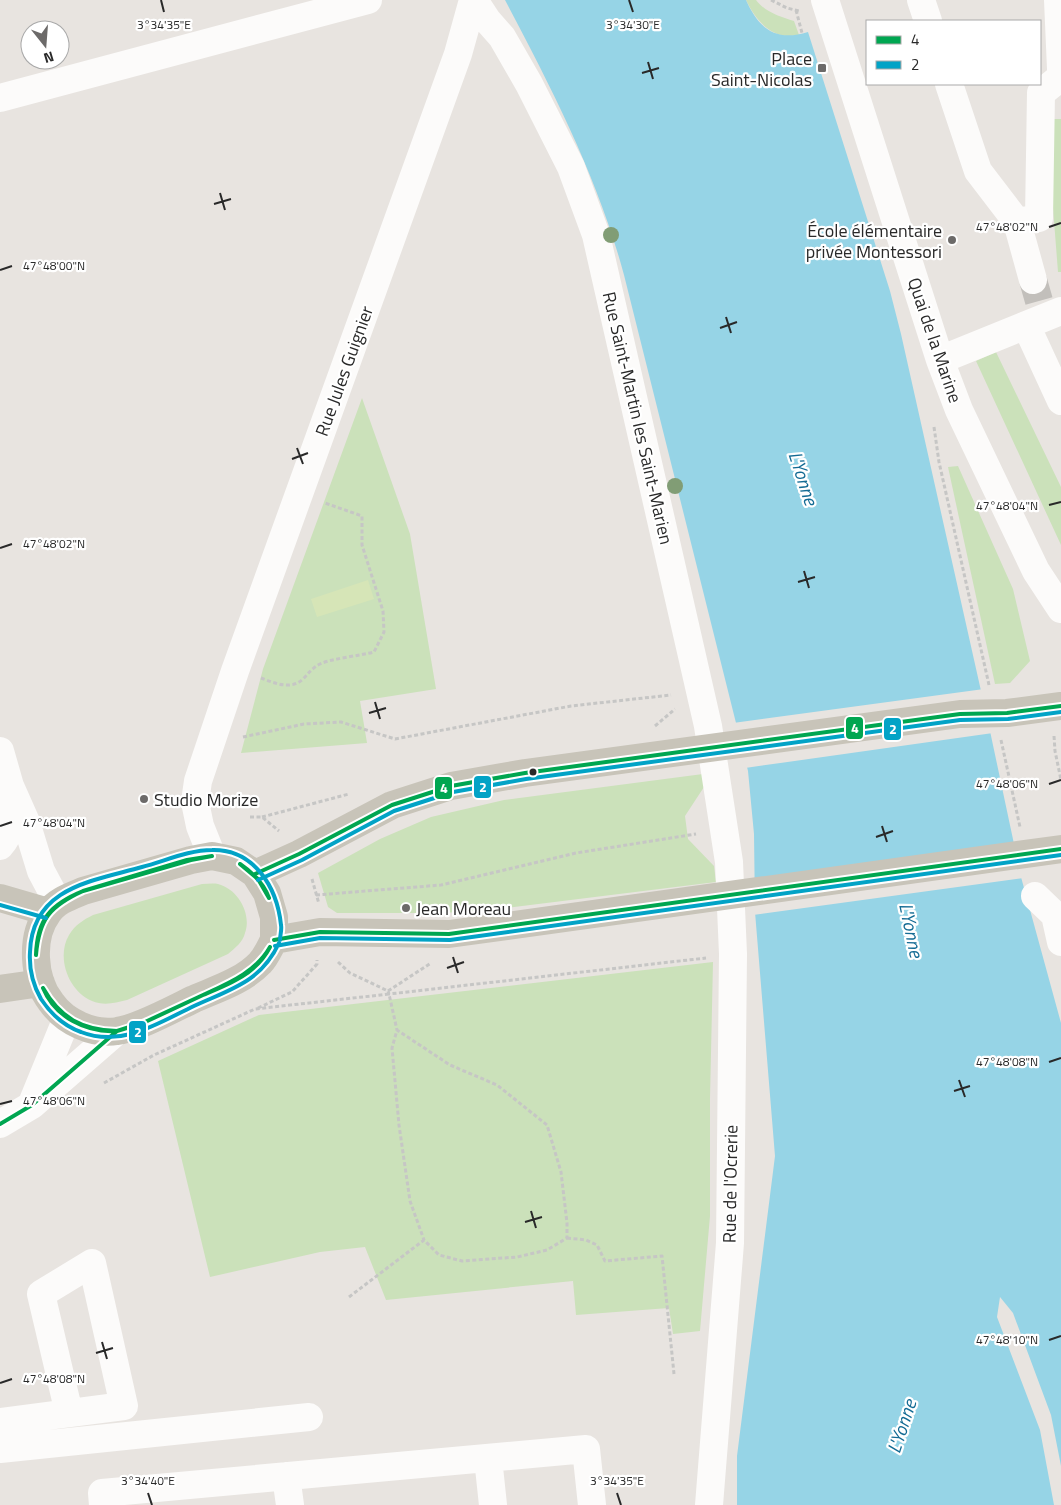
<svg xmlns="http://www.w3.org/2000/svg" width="1061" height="1505" viewBox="0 0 1061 1505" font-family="'Titillium Web',sans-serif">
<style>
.green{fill:#cbe1ba}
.pitch{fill:#d6e5b7}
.water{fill:#96d4e6}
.pier{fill:#e8e4e0}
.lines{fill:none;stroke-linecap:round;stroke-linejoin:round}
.minor-tunnel{stroke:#c2bfbb;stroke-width:28;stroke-dasharray:28 14;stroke-linecap:butt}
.path{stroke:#c6c6c5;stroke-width:3;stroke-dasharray:4 2.5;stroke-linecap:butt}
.minor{stroke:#fcfbfa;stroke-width:28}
.major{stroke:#c8c4b9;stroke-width:28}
.bus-1-casing{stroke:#fff;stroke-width:8}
.bus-2-casing{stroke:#fff;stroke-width:8}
.bus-1{stroke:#00a651;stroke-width:4}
.bus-2{stroke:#02a3c6;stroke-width:4}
.tree{fill:#819d75}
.ticks{fill:none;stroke:#292929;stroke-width:2}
.poi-dot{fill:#6c6a69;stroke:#fff;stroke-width:2}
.bus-dot{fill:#292929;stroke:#fff;stroke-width:2}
.labels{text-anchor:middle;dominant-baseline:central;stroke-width:4.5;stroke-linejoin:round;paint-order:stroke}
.poi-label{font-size:18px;fill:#292929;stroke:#fff;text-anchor:end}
.street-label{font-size:18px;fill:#292929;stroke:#fff}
.water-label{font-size:19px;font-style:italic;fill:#136b94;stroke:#fff}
.ticks-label{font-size:12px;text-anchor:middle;fill:#292929;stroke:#fff;stroke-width:4.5;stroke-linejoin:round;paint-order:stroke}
.line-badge{stroke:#fff;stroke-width:2}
.badge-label{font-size:14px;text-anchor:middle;font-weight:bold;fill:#fff}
</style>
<rect width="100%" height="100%" fill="#e8e4e0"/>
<path class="green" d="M746,0H756C765,12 780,17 794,21L799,35C773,41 756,21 746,0Z
M1053,119H1061V272H1058L1053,208Z
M996,352L1061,487V545L976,361Z
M362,398L410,534L436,689L360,701L367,743L241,753L263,669Z
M958,466L1013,589L1030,661L1010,683L995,684L948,467Z
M703,774L704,787L685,816L688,839L714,866L716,882L490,910L442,913H337L328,907L318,873L380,839L431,817L504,800Z
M202,884C207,884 213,883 218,884C238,889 252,914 245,933C243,942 235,948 228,954L127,1000C115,1003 104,1006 92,1001C68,991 56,957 69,935C75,925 83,920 93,915Z
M713,962L710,1099V1216L700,1331L673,1334L669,1308L576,1315L573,1281L386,1300L365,1247L320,1252L210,1277L158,1061L259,1015Z"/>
<path class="pitch" d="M368,580L374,599L317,617L311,599Z"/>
<path class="water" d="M505,0H746C759,29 776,42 808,32L890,291L901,334L990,731L1021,877L1061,1023V1466L1051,1415L1013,1313L1000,1297L997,1317L1040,1430L1054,1505H737V1456L775,1156L755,912L754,834L748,771L624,275C598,178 552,89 505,0Z"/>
<path class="pier" d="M984,689L993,733L745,768L733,723Z
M1016,842L1024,878L753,915L752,879Z"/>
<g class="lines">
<path class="minor-tunnel" d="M1033,280L1039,301"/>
<path class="path" d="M771,0L787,8L799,11
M796,10L802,33
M934,427L939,462L989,685
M261,678C274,683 290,690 302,680C308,674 312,668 320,664C333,658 359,656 374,652L384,632L383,611L362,545V516L325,503
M655,726L675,709
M1054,736L1055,751L1061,780
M243,737L304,724L341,722L395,739L571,706L671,695
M1001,740L1020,827
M250,817H262L279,831
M262,817L349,794
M312,879L319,904
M316,895L441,885L576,853L696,834
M338,962L350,973L388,991L389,994L706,958
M388,991L431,963
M258,1008L292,992L317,964V960
M104,1083L154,1055L255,1009L389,994L397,1030
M567,1238L586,1240L597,1245L605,1261L662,1256L674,1374
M349,1297L424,1240L439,1255L462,1261L517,1257L547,1250L567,1238V1223L561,1172L547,1125L497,1085L450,1065L397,1030L392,1048L399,1125L410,1201L424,1240"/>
<path class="minor" d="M474,0L487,20L502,37L529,84L571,167L596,235L708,726L729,862L733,954L730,1243L709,1505
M825,0L940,360L959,410L1036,571L1061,609
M921,0L928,21
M1058,0L1061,69
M949,84L978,171L1017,222L1033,280
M0,98L368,0
M1017,222L1039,218L1041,93L1061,77
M1026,325L1061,401
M940,360L1061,311
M0,751L10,786L26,822L41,871L58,903
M0,846C14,831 11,811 11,793
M212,856L200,826L195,802L198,781L235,671L458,54L473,0
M1035,896L1055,915L1061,942
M33,1101L67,1018
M0,1124L32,1105L117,1031
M0,1422L124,1406L92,1263L41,1294L69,1413
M0,1449L309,1417
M488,1458L493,1505
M286,1476L290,1505
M103,1505L102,1493L586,1449L592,1505"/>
<path class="major" d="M255,874L299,854L392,805L451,786L525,773L960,714L1007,713L1061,706
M0,898L48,912
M274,940V917L267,893L255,874L236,861L212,856L191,860L83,891C71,896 56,901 48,913C30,937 33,979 51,1002C65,1022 93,1035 117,1031C137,1029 175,1008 194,999C217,989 243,981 260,963C266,957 270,947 274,940L320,932L449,934L1061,849
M0,989L41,983"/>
<defs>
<path id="bus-1" d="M240,864C253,873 264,883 269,898
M240,864L258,879L269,898
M255,874L299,854L392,805L451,786L525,773L960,714L1007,713L1061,706
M83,891L187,860L212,856
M83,891L191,860L212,856
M274,940L320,932L449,934L1061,849
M36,955C37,919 51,904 83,891
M36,955C39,919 50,906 83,891
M43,988C60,1018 82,1030 117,1031
M43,988C55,1017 86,1033 117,1031
M203,995C229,983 256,972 270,947
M203,995C230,984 256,974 270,947
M117,1031L145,1022L203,995
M117,1031L143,1023L203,995
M0,1124L32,1105L117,1031"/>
<path id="bus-2" d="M258,880L302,860L394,811L453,792L526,779L960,720L1008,719L1061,712
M0,905L46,918
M279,943C261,982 231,989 194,1006C158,1023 122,1048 81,1032C64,1026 51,1014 41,999C33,985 29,968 30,952C32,887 93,881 142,867C165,861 189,850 212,850C254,849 277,887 281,925C282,930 280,935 280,940
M275,946L320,938L450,940L1061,855"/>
</defs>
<use href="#bus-1" class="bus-1-casing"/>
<use href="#bus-2" class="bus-2-casing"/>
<use href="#bus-1" class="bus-1"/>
<use href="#bus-2" class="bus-2"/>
</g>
<g class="tree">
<circle cx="611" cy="235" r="8"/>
<circle cx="675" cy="486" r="8"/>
</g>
<path class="ticks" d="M161,0L164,12M629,0L633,12M648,62L653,79M642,73L659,68M220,193L225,210M214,204L231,199M1049,227L1061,223M0,270L12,266M726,317L731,333M720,328L737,322M297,448L303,464M292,459L308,453M1049,505L1061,502M0,548L12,544M804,571L809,588M798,582L815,577M375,702L380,719M369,713L386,708M1049,784L1061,780M0,826L12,822M882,826L887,842M876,837L893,831M453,957L458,973M447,968L464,962M1049,1062L1061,1058M959,1080L965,1097M954,1091L970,1086M0,1104L12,1101M531,1211L536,1228M525,1222L542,1217M1049,1340L1061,1336M102,1342L107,1359M96,1353L113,1348M0,1383L12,1379M148,1493L152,1505M617,1493L621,1505"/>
<g class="poi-dot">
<rect x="817" y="63" width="10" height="10" rx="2.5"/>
<circle cx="952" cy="240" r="5"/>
<circle cx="144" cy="799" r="5"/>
<circle cx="406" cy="908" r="5"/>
</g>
<circle class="bus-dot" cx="533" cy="772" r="4.5"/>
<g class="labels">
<g class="poi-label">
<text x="812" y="58">Place<tspan x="812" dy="21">Saint-Nicolas</tspan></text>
<text x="942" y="230">École élémentaire<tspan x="942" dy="21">privée Montessori</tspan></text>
<text x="154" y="799" text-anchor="start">Studio Morize</text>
<text x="416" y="908" text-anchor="start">Jean Moreau</text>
</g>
<g class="street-label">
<text transform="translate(935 340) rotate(71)">Quai de la Marine</text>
<text transform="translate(344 371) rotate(-70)">Rue Jules Guignier</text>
<text transform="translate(638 418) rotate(77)">Rue Saint-Martin les Saint-Marien</text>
<text transform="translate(730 1184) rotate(-89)">Rue de l'Ocrerie</text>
</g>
<g class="water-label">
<text transform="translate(804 478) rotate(72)">L'Yonne</text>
<text transform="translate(912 930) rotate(78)">L'Yonne</text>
<text transform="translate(901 1426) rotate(-72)">L'Yonne</text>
</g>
</g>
<g class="ticks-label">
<text x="164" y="29">3°34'35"E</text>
<text x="633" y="29">3°34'30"E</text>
<text x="1007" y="231">47°48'02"N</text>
<text x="54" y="270">47°48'00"N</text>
<text x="1007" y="510">47°48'04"N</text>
<text x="54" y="548">47°48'02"N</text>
<text x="1007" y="788">47°48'06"N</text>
<text x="54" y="827">47°48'04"N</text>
<text x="1007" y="1066">47°48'08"N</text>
<text x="54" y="1105">47°48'06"N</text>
<text x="1007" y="1344">47°48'10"N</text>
<text x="54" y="1383">47°48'08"N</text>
<text x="148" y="1485">3°34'40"E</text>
<text x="617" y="1485">3°34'35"E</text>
</g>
<g class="line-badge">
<rect x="845" y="716" width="19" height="24" rx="5" fill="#00a651"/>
<rect x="883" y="717" width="19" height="24" rx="5" fill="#02a3c6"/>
<rect x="473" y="775" width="19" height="24" rx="5" fill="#02a3c6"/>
<rect x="434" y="776" width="19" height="24" rx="5" fill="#00a651"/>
<rect x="128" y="1020" width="19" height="24" rx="5" fill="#02a3c6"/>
</g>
<g class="badge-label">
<text x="855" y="733">4</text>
<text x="893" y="734">2</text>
<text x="483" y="792">2</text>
<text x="444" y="793">4</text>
<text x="138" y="1037">2</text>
</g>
<rect x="866" y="20" width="175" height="65" fill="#ffffff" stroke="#a9a9a9"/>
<rect x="876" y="36" width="25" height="8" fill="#00a651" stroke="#a9a9a9"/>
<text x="911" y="45" font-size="15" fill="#292929">4</text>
<rect x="876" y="61" width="25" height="8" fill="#02a3c6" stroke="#a9a9a9"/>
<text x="911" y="70" font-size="15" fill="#292929">2</text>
<g transform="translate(45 45) rotate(163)"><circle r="24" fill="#ffffff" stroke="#a9a9a9"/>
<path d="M0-4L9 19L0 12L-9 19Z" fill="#6c6a69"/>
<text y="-8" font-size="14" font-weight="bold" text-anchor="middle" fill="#292929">N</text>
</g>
</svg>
